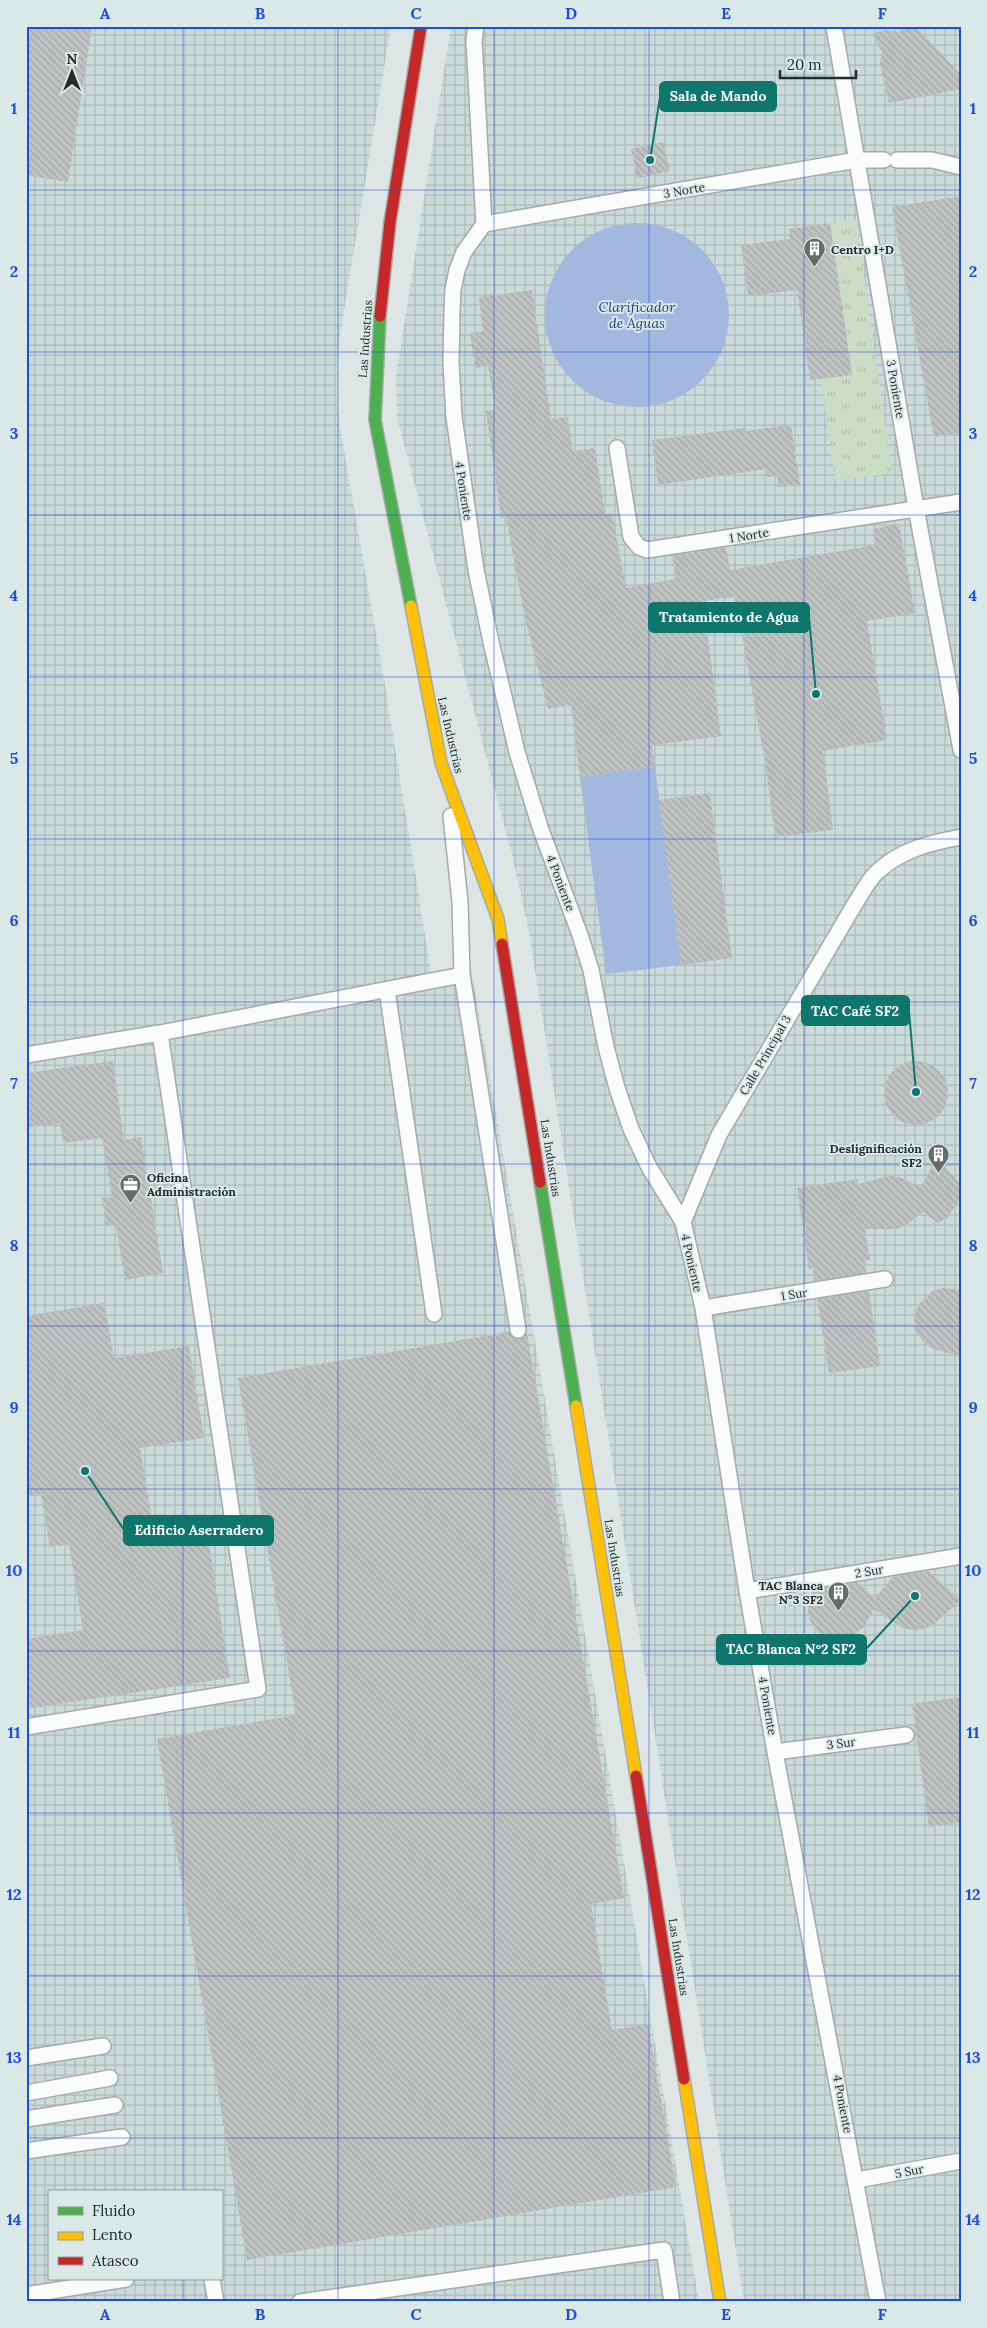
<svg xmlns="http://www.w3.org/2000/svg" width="987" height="2328" viewBox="0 0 987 2328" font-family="Lora,serif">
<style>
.industrial{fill:url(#industrial-grid);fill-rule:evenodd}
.grass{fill:url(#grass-tufts)}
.water{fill:#a2b8de}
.building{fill:url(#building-back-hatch)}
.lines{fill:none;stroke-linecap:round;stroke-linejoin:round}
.lane-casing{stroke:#a5aaaa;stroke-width:18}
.fast-casing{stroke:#a5aaaa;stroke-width:14}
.slow-casing{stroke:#a5aaaa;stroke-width:14}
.jam-casing{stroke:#a5aaaa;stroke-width:14}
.lane{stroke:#fafbfb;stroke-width:15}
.fast{stroke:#4caf50;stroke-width:11}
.slow{stroke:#ffc107;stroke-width:11}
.jam{stroke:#c62828;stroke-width:11}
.grid{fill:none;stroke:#1d4ed8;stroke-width:1;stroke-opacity:0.55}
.labels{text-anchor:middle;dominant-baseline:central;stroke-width:4;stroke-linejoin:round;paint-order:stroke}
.street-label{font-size:12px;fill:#252a2a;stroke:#dbe8e8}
.poi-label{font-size:12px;font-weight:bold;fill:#252a2a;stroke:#dbe8e8;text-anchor:start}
.water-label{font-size:14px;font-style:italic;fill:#1e3e7f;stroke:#dbe8e8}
.leader{fill:none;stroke:#0f766e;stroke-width:2}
.callout-dot{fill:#0f766e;stroke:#dbe8e8;stroke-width:2}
.callout{fill:#0f766e;stroke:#0f766e;stroke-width:2}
.callout-label{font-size:14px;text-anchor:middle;font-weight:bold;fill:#fff}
.neatline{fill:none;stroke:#1d4ed8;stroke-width:2}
.grid-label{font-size:16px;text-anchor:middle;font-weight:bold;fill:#1d4ed8}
</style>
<defs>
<pattern id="industrial-grid" width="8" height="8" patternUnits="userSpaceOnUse" patternTransform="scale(1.25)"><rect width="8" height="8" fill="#cbdada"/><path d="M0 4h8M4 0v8" fill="none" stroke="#aebbbb"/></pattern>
<pattern id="grass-tufts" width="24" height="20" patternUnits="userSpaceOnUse" patternTransform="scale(1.25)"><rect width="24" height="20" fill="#cddcc4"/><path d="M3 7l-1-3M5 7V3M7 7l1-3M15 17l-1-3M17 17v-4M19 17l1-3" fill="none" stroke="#b0bda9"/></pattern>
<pattern id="building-back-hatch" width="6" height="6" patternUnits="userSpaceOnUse" patternTransform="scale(1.25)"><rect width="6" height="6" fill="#bec3c2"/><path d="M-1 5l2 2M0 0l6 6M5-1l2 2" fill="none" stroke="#a3a8a7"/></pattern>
</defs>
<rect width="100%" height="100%" fill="#dee5e5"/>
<path class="industrial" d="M26,26H391L339,341L337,394L339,422L385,685L431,973L471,967L699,2302H26ZM49,2192H221V2279H49Z
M451,26H961V2302H744L529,932L512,855L397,417L396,377Z"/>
<path class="grass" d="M856,220L892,473L835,481L821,379L852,374L830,223Z"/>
<path class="water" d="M545 315a92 92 0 1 1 184 0a92 92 0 1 1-184 0Z
M655,767L681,965L606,974L580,777Z"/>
<path class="building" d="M26,26H92L68,182L26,175Z
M907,26H915L961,75V89L889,103L880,63L882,51L877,44L874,33L885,30L898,32Z
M663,142L670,171L637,178L631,149Z
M961,196V433L934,437L892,207Z
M830,223L852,375L810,380L797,290L748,296L741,245L790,239L789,229Z
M532,290L551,419L568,417L573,451L595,448L605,514L612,513L626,588L676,579L672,556L726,547L730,570L875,545L873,529L899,524L915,613L867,621L887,740L823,751L833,830L775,837L765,761L735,597L703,601L721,736L652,745L655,767L580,777L571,705L548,709L525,618L506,517L501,518L486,411L495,410L488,366L475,368L470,333L483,331L479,297Z
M791,425L800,485L778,487L777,476L767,477L766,469L658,485L652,440L745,428V431Z
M710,793L732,958L681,965L659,800Z
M113,1061L124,1140L141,1137L163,1273L125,1280L116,1225L106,1226L102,1198L112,1197L102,1138L63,1143L60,1123L26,1128V1073Z
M884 1093a32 32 0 1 1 64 0a32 32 0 1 1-64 0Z
M933,1164L944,1166L961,1184V1198L947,1218L938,1223L923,1212L905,1226L896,1229H865L870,1260L864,1261L866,1273L814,1281L813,1268L809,1269L797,1188L858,1179V1184L889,1176L899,1177L921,1187Z
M944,1288L961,1290V1356L933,1349L925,1344L918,1335L914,1325L915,1314L919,1304L934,1290Z
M869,1291L880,1366L829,1373L817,1299Z
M104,1303L114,1358L189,1346L204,1438L140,1448L154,1532L206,1524L230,1678L26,1709V1639L83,1630L69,1544L50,1547L41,1494L26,1496V1316Z
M509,1332L514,1339H519L527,1333L624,1898L591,1904L612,2030L648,2024L676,2187L247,2260L157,1739L296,1715L238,1378Z
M928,1571L961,1600L933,1625L924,1629L913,1630L903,1628L874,1609L864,1627L848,1639L837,1640L827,1638L818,1632L811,1623L808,1613V1602L814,1590L857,1582L875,1598L893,1577Z
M961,1697V1822L929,1827L912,1704Z"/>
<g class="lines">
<defs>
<path id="lane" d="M476,26L474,41L484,224
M834,26L916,508L961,750
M897,160H932L961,167
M484,224L464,252L457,270L453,290L452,310L451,363L454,417L476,570L491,642L517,752L540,827L580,935L591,970L606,1047L617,1088L631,1129L649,1167L683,1222L703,1308L747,1591L775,1752L878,2302
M484,224L857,160H884
M617,448L631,537L639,547L647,550L961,502
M462,975L518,1330
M387,990L434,1314
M26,1055L160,1033L462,975L460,902L451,816
M683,1222L719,1135L856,902C862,893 868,881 876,873C900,850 929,843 961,837
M703,1308L885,1279
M747,1591L961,1556
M26,1727L258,1689L160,1033
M775,1752L906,1735
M26,2058L103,2046
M26,2093L110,2078
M26,2119L115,2105
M26,2151L122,2137
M857,2180L961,2161
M212,2279L216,2302
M26,2295L126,2279
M300,2302L664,2250L672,2302"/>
<path id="fast" d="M380,316L375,420L411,606
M540,1182L576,1406"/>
<path id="slow" d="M411,606L441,763L498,919L502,944
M576,1406L636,1776
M684,2079L720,2302"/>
<path id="jam" d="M380,316L390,222L421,26
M502,944L540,1182
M636,1776L684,2079"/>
</defs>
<use href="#lane" class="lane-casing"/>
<use href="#fast" class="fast-casing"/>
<use href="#slow" class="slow-casing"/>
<use href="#jam" class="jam-casing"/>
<use href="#lane" class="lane"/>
<use href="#fast" class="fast"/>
<use href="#slow" class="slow"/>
<use href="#jam" class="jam"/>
</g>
<path class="grid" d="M183,26V2192M338,26V2302M494,26V2302M649,26V2302M804,26V2302M26,190H961M26,352H961M26,515H961M26,677H961M26,839H961M26,1002H961M26,1164H961M26,1326H961M26,1489H961M26,1651H961M26,1813H961M26,1976H961M26,2138H961M183,2279V2302"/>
<defs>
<symbol id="building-pin" viewBox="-11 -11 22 30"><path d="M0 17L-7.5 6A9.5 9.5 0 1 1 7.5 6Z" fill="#666b6b" stroke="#dbe8e8"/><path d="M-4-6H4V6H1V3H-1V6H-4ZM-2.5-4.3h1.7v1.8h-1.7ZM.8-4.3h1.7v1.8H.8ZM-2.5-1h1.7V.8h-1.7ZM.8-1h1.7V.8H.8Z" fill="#fff"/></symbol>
<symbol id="office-pin" viewBox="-11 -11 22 30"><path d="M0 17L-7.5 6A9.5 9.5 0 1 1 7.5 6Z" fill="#666b6b" stroke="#dbe8e8"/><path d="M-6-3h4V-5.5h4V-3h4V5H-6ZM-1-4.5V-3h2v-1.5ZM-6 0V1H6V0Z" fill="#fff"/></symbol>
</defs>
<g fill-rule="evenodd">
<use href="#building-pin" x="802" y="236" width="25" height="34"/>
<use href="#building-pin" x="926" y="1142" width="25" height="34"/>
<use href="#office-pin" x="118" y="1172" width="25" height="34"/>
<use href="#building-pin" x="826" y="1580" width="25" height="34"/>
</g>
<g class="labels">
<g class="street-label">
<text transform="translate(684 190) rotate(-10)">3 Norte</text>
<text transform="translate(365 339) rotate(-86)">Las Industrias</text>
<text transform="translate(896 389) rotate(80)">3 Poniente</text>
<text transform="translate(464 491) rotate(81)">4 Poniente</text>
<text transform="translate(749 535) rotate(-9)">1 Norte</text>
<text transform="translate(451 735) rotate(77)">Las Industrias</text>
<text transform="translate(561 883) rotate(69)">4 Poniente</text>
<text transform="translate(765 1055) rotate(-60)">Calle Principal 3</text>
<text transform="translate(551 1158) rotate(81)">Las Industrias</text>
<text transform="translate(692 1263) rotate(77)">4 Poniente</text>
<text transform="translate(794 1294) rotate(-9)">1 Sur</text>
<text transform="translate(615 1558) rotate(81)">Las Industrias</text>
<text transform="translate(869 1571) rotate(-9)">2 Sur</text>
<text transform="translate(768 1706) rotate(80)">4 Poniente</text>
<text transform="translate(841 1743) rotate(-7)">3 Sur</text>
<text transform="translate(679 1957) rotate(81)">Las Industrias</text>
<text transform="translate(843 2104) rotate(79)">4 Poniente</text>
<text transform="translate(909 2171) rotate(-11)">5 Sur</text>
</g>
<g class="poi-label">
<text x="831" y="249">Centro I+D</text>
<text x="922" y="1148" text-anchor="end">Deslignificación<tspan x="922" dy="14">SF2</tspan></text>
<text x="147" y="1177">Oficina<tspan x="147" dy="14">Administración</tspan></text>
<text x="823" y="1585" text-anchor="end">TAC Blanca<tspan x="823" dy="14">N°3 SF2</tspan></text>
</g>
<g class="water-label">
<text x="637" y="307">Clarificador<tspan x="637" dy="16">de Aguas</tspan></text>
</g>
</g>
<path class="leader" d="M650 160L660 97M816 694L809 617M916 1092L909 1011M85 1471L124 1530M915 1596L866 1649"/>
<g class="callout-dot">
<circle cx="650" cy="160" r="5"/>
<circle cx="816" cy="694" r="5"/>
<circle cx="916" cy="1092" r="5"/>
<circle cx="85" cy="1471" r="5"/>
<circle cx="915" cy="1596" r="5"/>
</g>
<g class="callout">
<rect x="660" y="82" width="116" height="29" rx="5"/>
<rect x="649" y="603" width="160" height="29" rx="5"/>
<rect x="802" y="996" width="107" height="29" rx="5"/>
<rect x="124" y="1516" width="149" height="29" rx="5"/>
<rect x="717" y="1635" width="149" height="29" rx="5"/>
</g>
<g class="callout-label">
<text x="718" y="101">Sala de Mando</text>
<text x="729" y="622">Tratamiento de Agua</text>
<text x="855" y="1016">TAC Café SF2</text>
<text x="199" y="1535">Edificio Aserradero</text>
<text x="791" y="1654">TAC Blanca N°2 SF2</text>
</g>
<rect width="987" height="2328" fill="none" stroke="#dbe8e8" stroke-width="55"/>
<rect x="48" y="2190" width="175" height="90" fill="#dbe8e8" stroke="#929c9c"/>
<rect x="58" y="2207" width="25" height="8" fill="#4caf50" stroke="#929c9c"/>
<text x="92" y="2216" font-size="15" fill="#252a2a">Fluido</text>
<rect x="58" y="2232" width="25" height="8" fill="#ffc107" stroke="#929c9c"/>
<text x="92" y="2240" font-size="15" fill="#252a2a">Lento</text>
<rect x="58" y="2257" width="25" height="8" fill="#c62828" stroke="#929c9c"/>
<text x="92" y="2266" font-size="15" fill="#252a2a">Atasco</text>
<g transform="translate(72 72)" stroke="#dbe8e8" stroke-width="4" paint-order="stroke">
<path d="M0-4L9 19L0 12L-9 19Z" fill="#252a2a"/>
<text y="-8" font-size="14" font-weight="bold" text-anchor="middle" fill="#252a2a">N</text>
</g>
<path d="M780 70v8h76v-8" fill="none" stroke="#252a2a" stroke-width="2.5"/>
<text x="787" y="70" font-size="15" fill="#252a2a" stroke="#dbe8e8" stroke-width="4" paint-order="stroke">20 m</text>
<rect x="28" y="28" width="932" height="2272" class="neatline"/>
<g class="grid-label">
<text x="105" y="19">A</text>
<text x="260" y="19">B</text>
<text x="416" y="19">C</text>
<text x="571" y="19">D</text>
<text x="726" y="19">E</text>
<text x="882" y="19">F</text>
<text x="14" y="114">1</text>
<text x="973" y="114">1</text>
<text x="14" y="277">2</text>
<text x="973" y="277">2</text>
<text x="14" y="439">3</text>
<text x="973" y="439">3</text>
<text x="14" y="601">4</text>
<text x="973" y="601">4</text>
<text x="14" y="764">5</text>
<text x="973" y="764">5</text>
<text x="14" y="926">6</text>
<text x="973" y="926">6</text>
<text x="14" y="1089">7</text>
<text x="973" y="1089">7</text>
<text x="14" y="1251">8</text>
<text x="973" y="1251">8</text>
<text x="14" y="1413">9</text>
<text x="973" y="1413">9</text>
<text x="14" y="1576">10</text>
<text x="973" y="1576">10</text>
<text x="14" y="1738">11</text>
<text x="973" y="1738">11</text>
<text x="14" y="1900">12</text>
<text x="973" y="1900">12</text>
<text x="14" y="2063">13</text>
<text x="973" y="2063">13</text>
<text x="14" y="2225">14</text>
<text x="973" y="2225">14</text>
<text x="105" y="2320">A</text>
<text x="260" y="2320">B</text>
<text x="416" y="2320">C</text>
<text x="571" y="2320">D</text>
<text x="726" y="2320">E</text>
<text x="882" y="2320">F</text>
</g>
</svg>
